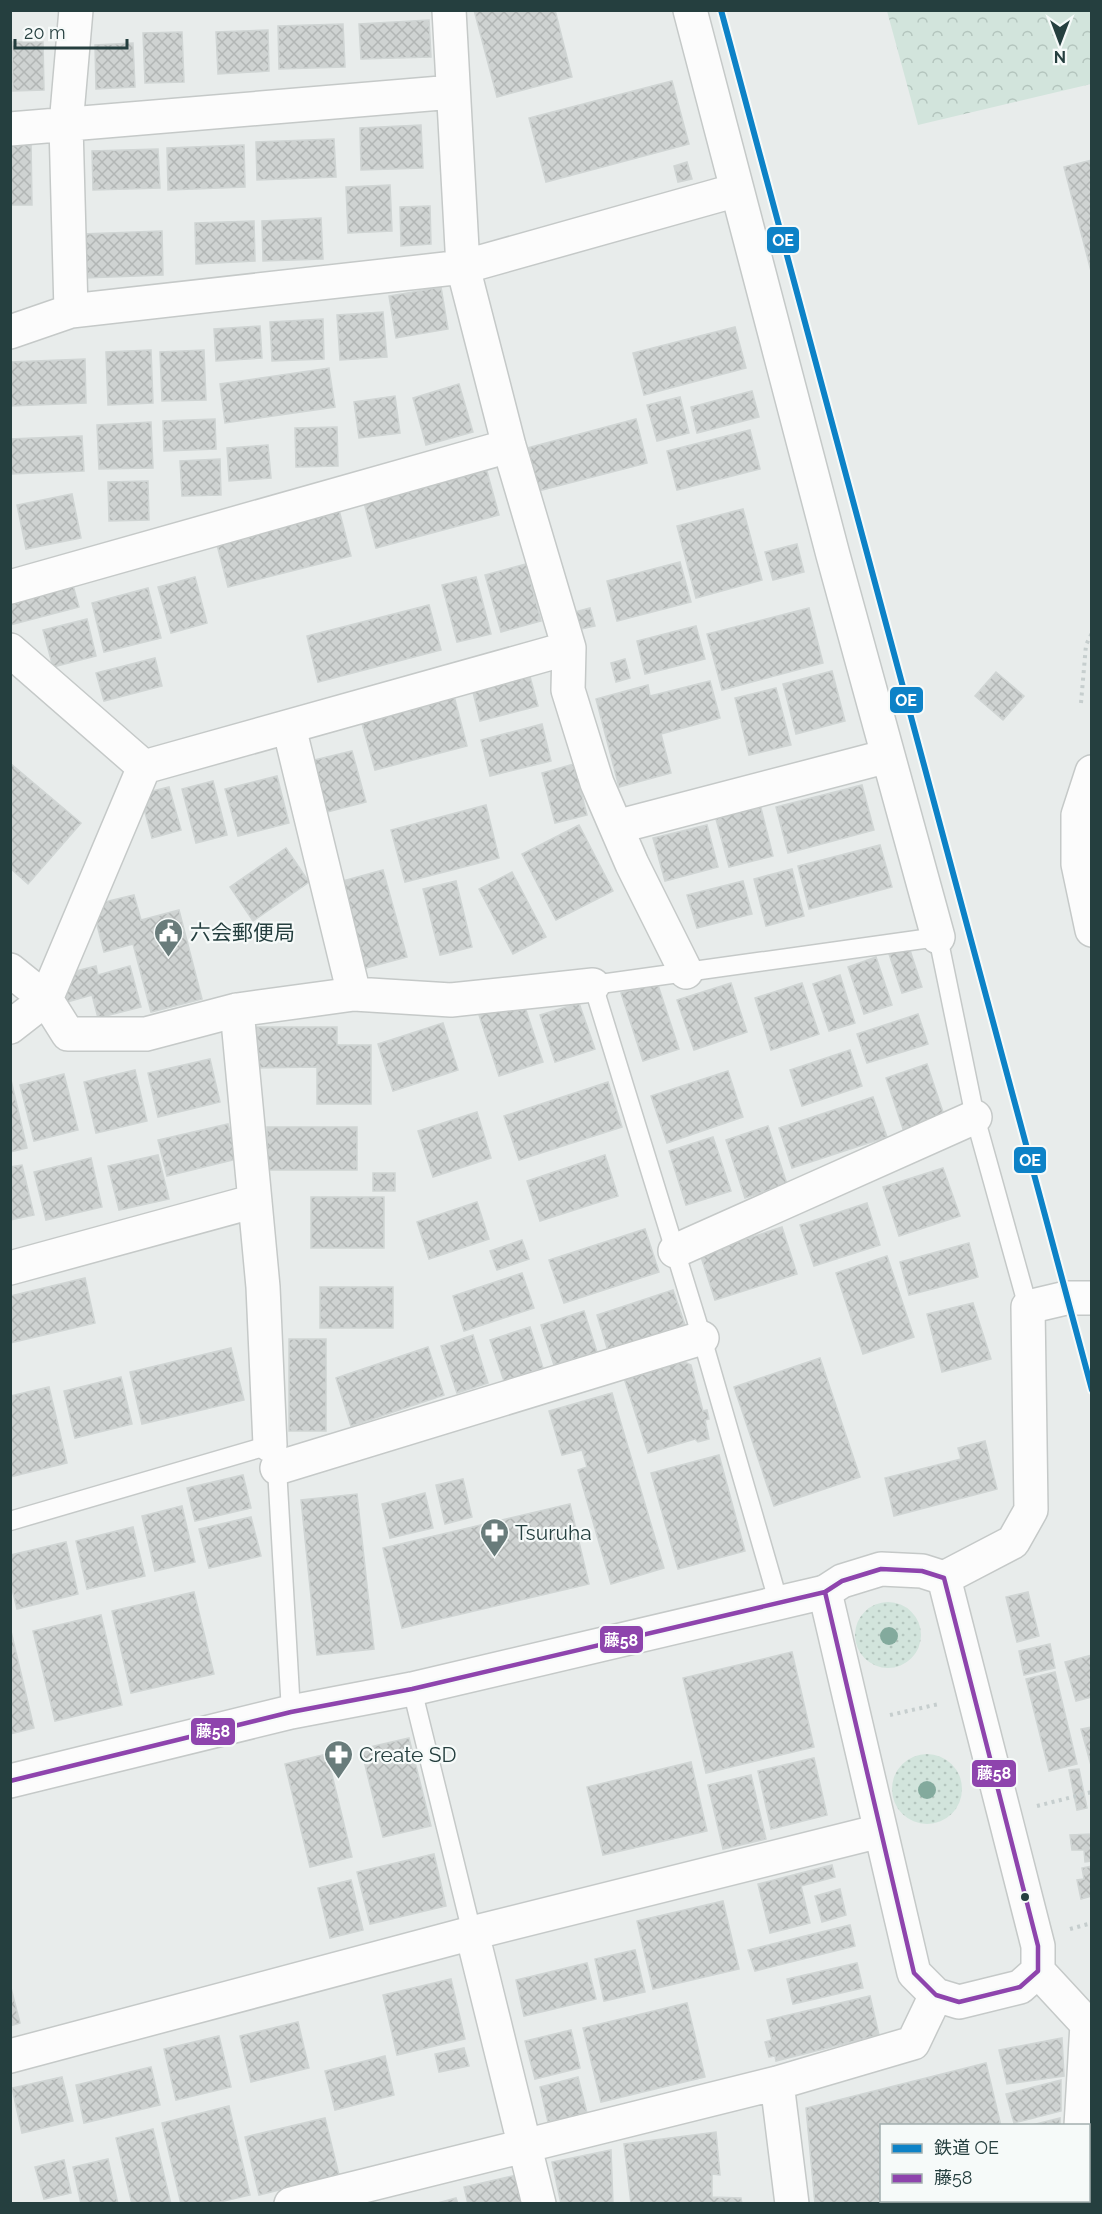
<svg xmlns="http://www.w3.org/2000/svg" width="1102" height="2214" viewBox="0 0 1102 2214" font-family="Raleway,'Noto Sans JP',sans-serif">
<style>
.grass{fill:url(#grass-dots)}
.park{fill:url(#park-crowns)}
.building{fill:url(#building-cross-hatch);stroke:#d0d5d4;stroke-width:1.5}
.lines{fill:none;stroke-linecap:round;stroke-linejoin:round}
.service-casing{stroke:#c5c9c8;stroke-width:21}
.minor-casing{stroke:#c5c9c8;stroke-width:36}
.tertiary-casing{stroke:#c5c9c8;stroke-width:36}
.path{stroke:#c6cece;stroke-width:4;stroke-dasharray:3 4.5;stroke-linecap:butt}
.service{stroke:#fcfcfc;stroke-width:18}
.minor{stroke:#fcfcfc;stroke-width:33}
.tertiary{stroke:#fcfcfc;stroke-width:33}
.bus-1-casing{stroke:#f6faf9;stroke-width:9}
.bus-1{stroke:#8e44ad;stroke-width:4.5}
.rail-1-casing{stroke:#f6faf9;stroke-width:10}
.rail-1{stroke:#0d82c7;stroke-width:6}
.tree{fill:#83aa9d}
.bus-dot{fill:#253f3f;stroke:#f6faf9;stroke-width:2}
.labels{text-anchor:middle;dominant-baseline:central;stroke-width:4.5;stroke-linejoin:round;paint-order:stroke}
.poi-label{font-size:21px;fill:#253f3f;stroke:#f6faf9;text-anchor:start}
.line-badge{stroke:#f6faf9;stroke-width:2}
.badge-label{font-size:16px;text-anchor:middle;font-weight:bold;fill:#fff}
</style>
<defs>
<pattern id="grass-dots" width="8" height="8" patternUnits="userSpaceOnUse" patternTransform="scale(1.5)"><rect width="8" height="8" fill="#d2e4dc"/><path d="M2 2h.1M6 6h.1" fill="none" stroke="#b4c5be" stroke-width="1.8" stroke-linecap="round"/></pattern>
<pattern id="park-crowns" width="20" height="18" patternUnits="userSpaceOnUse" patternTransform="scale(1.5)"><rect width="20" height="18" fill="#d2e4dc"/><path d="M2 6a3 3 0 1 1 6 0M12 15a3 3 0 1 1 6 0" fill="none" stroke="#b4c5be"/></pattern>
<pattern id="building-cross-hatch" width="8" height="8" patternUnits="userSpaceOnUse" patternTransform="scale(1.5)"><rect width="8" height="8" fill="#cfd3d2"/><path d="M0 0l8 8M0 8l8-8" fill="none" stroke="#b2b6b5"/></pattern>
</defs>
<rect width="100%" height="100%" fill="#e8eceb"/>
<path class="grass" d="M855 1635a33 33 0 1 1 66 0a33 33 0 1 1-66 0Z
M892 1789a35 35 0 1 1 70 0a35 35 0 1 1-70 0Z"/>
<path class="park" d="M887,11H1091V84L918,125Z"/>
<path class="building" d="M474,10H555L572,77L497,97Z
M429,20L431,57L361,59L359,24Z
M343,24L345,67L279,69L278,26Z
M268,30L269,71L218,74L216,32Z
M182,32L184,82L145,83L143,33Z
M12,42H43L44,90L13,91Z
M133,43L135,87L96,89L95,45Z
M672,81L689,144L546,182L529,118Z
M421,125L423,168L361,170L360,128Z
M334,139L336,177L257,180L256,142Z
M10,141H31L32,205H10Z
M244,145L245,187L168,190L167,148Z
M158,149L160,188L93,190L92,151Z
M1092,160V275L1064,167Z
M687,162L692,179L678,182L674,166Z
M390,185L392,231L348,233L346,187Z
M430,206L431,244L401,246L400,207Z
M321,218L323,259L263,261L262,221Z
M254,221L255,261L196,264L195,223Z
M162,231L163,275L84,278L82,234Z
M441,287L448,329L396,338L389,296Z
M383,312L387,357L340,360L337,315Z
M323,319L324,359L272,361L270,322Z
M260,326L262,358L216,361L214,329Z
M735,327L746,368L644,395L633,353Z
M151,350L153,403L108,405L106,352Z
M204,350L206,400L162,401L160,352Z
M85,359L86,403L10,406V362Z
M329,368L335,407L225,423L220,384Z
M459,384L473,432L426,445L413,398Z
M752,391L759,417L697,433L691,407Z
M395,396L400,433L359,438L354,402Z
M680,397L689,433L657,441L647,405Z
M215,419L216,449L164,451L163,421Z
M636,419L647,463L538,491L527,448Z
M151,422L153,468L99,469L97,425Z
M337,427L338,466L296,467L295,428Z
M750,430L760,469L677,490L667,451Z
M82,436L84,471L10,474V439Z
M268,445L271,478L229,481L227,448Z
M220,459L221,495L182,496L180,461Z
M486,468L499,515L376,548L363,499Z
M148,481L149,520L109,521L108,482Z
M72,494L81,538L26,549L17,505Z
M743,509L762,580L696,598L677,526Z
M339,510L351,556L228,587L216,541Z
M797,544L804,572L773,580L765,552Z
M680,562L691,602L617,621L607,581Z
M526,564L541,621L501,632L485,575Z
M195,577L207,623L171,633L158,587Z
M476,577L491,634L457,642L442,585Z
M71,578L79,607L10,625V594Z
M148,588L161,638L104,652L92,603Z
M429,605L441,650L318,682L307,636Z
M590,608L595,626L576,630L571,613Z
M809,608L823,663L722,690L707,634Z
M87,619L96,656L53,667L43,630Z
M696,626L705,659L645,674L637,641Z
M155,658L162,686L104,701L96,673Z
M625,659L630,678L616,682L611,663Z
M832,671L845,721L796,734L783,684Z
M996,672L1024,696L1003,720L975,696Z
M529,673L538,706L480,721L472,688Z
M710,681L720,718L661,734L671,773L619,787L596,699L648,685L650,696Z
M776,688L791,745L749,755L735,698Z
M454,696L467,746L375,770L361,720Z
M542,724L551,761L490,776L481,740Z
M352,751L366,802L323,813L310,761Z
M10,763L81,823L28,884L10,868Z
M574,764L587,815L555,823L542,773Z
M277,776L289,823L238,836L225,789Z
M213,781L227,835L196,843L182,789Z
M862,785L874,830L788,853L776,807Z
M169,787L181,830L152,838L140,794Z
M758,796L773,856L729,867L713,808Z
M486,805L499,858L405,882L391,830Z
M579,825L613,891L556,920L522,854Z
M707,825L718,867L665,881L653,838Z
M880,845L892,887L809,909L798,866Z
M286,848L309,882L253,921L230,887Z
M792,869L804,916L766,926L754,879Z
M383,870L407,957L362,969L339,882Z
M512,872L546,937L513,954L479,889Z
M456,881L472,947L440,955L423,889Z
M743,881L752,914L697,928L687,895Z
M134,895L141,920L179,910L202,999L151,1012L133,944L104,952L92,905Z
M909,947L922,987L902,993L889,954Z
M876,957L892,1005L864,1014L848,967Z
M96,966L98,975L130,966L141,1007L98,1018L92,995L67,1002L60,975Z
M840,975L855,1023L829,1031L813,984Z
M657,982L679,1049L643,1061L621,993Z
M731,983L747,1032L694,1050L677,1000Z
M802,983L819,1034L771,1050L755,998Z
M523,1001L543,1062L499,1076L479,1015Z
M579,1003L595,1049L555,1062L540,1015Z
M918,1014L928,1044L867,1063L857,1034Z
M443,1023L458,1070L393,1091L378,1044Z
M254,1027H337V1045H371V1104H317V1067L254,1068Z
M850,1050L862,1086L802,1106L790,1070Z
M210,1059L220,1102L158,1117L148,1073Z
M927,1064L945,1118L904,1132L886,1078Z
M135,1070L147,1121L96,1133L84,1082Z
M728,1071L743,1117L667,1143L651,1096Z
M64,1074L78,1130L34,1141L20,1085Z
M11,1080L27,1148L10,1152V1080Z
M608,1082L622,1127L519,1160L504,1116Z
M873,1097L887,1137L792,1168L779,1128Z
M477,1112L491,1158L433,1177L418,1131Z
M228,1124L237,1159L167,1176L158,1140Z
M768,1126L787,1184L745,1198L726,1140Z
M267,1127H357V1170H267Z
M713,1137L731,1191L686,1205L669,1151Z
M158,1155L169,1199L119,1210L108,1166Z
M605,1155L618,1196L540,1221L527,1181Z
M91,1158L102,1207L46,1220L34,1172Z
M22,1165L34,1215L10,1220V1167Z
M943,1168L960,1216L899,1236L883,1187Z
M373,1173H395V1191H373Z
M311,1197H384V1248H311Z
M477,1202L489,1239L429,1259L417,1222Z
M867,1203L880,1245L814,1266L800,1225Z
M782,1227L797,1274L715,1300L700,1254Z
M645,1229L659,1272L564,1303L549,1260Z
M522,1240L529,1259L497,1270L490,1251Z
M969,1243L978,1277L909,1295L900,1262Z
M887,1256L914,1337L863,1354L836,1273Z
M522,1273L534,1308L464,1331L453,1296Z
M85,1278L95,1323L10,1343V1296Z
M320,1287H393V1328H320Z
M673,1290L685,1325L608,1351L597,1315Z
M973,1303L991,1359L942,1372L927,1314Z
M584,1311L597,1352L554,1365L541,1325Z
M530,1327L543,1368L504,1381L490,1340Z
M473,1335L488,1383L457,1393L441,1346Z
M289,1339H326V1431H289Z
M428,1347L444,1395L351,1426L336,1378Z
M231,1348L244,1400L142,1424L130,1372Z
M820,1358L860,1477L774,1506L734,1387Z
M680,1360L691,1365L703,1411L707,1410L709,1419L705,1420L709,1439L698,1442L695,1439L648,1453L624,1378Z
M121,1377L132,1424L75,1438L64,1391Z
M49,1387L67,1463L10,1477V1396Z
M612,1393L664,1568L611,1584L578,1470L587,1467L582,1450L562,1455L549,1411Z
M985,1441L997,1489L894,1516L885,1478L961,1459L958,1448Z
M719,1455L745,1551L678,1569L651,1473Z
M243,1475L251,1508L195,1521L187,1488Z
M463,1479L472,1517L445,1524L436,1485Z
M425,1493L433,1528L390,1538L382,1504Z
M357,1494L374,1649L317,1655L301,1500Z
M570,1504L589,1584L402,1628L383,1548Z
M182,1506L195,1562L155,1571L142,1516Z
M251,1517L261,1556L209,1568L199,1529Z
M133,1527L145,1576L87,1589L76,1541Z
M66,1542L78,1594L17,1609L10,1581V1555Z
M194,1592L214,1674L131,1693L112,1611Z
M1028,1592L1039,1636L1017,1642L1006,1597Z
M101,1615L122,1705L55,1721L33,1631Z
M10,1627L34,1728L10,1734Z
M1050,1644L1055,1668L1024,1675L1019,1651Z
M792,1652L814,1747L706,1773L683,1678Z
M1092,1655V1697L1076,1701L1065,1662Z
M1055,1672L1077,1764L1049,1771L1026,1679Z
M1092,1727V1769L1081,1729Z
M409,1738L431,1826L383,1837L361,1749Z
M327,1754L352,1857L310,1867L285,1764Z
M814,1758L827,1815L771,1829L758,1771Z
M691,1762L707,1831L603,1855L587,1787Z
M1079,1769L1087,1808L1077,1810L1069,1770Z
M751,1775L766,1839L723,1849L708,1785Z
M1092,1834V1861L1085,1862L1084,1850H1072L1070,1835Z
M434,1854L446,1906L370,1924L357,1872Z
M832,1865L835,1877L801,1886L810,1923L770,1933L758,1884Z
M1092,1866V1896L1081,1899L1077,1880L1084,1879L1082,1868Z
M351,1880L363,1930L330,1938L318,1888Z
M840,1889L846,1915L822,1922L815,1896Z
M723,1901L739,1969L653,1989L637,1921Z
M850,1925L855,1946L755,1971L748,1950Z
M635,1950L645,1992L604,2001L595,1959Z
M587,1963L596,1999L524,2016L516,1980Z
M857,1963L863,1988L793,2004L787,1979Z
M451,1979L465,2039L397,2055L383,1995Z
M10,1984L20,2023L10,2026Z
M870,1996L879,2035L776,2061L775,2056L769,2057L765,2042L772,2040L767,2020Z
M687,2003L705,2077L601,2102L583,2028Z
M298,2022L309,2068L251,2082L240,2036Z
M571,2030L580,2068L535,2079L525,2041Z
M219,2036L231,2087L176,2100L164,2049Z
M1062,2038L1064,2076L1007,2084L999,2050Z
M464,2048L469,2066L439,2072L435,2054Z
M385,2056L394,2095L335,2110L325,2071Z
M986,2063L1001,2126H882V2200H1060V2204H815L806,2108Z
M151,2067L160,2105L84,2123L76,2085Z
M62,2077L73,2121L22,2133L12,2088Z
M578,2077L587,2113L548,2122L540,2087Z
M1061,2080V2111L1014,2123L1006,2094Z
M229,2106L250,2195L211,2204H181L162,2123Z
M325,2118L339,2175L259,2195L245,2137Z
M1060,2118V2126H1028Z
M153,2129L171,2204H132L116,2138Z
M716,2132L720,2175L712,2174V2197L741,2198L742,2204H631L624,2144Z
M611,2150L613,2204H561L552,2162Z
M108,2159L118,2204H81L73,2167Z
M64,2160L71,2193L44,2199L35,2167Z
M517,2175L524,2204H468L464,2187Z
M456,2198L458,2204H434Z"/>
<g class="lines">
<defs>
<path id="service" d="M10,1521L270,1445L277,1468L291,1712
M779,1604L702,1338L593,985L938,937L975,1117L1028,1307
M412,1689L472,1933"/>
<path id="minor" d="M449,10L463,267L509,446L569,648L568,690L597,783L632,864L686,972
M690,10L833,555L938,937
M10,129L453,92
M71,311L66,125L76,10
M10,332L71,311L463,267L737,190
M10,587L509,446
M10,650L144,767L569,648
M289,727L354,994
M616,827L888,756
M10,970L46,999L68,1034H146L237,1010L354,994L451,1000L593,985
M237,1010L263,1287L270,1445
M10,1027L46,999L144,767
M675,1251L975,1117
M10,1268L255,1201
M277,1468L702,1338
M881,1569L922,1571L944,1578L1038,1946V1971L1020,1987L959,2002L936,1995L914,1973L825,1592L842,1581Z
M472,1933L539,2204
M1038,1971L1087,2024L1081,2126
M10,2056L472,1933L880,1831
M777,2083L792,2204
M291,2204L777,2083L913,2043L936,1995
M1076,2204L1077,2200"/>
<path id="tertiary" d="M1092,772L1078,815V864L1092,930
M944,1578L1013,1542L1031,1510L1028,1307L1066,1298H1092
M10,1781L291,1712L412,1689L825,1592"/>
</defs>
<use href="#service" class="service-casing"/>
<use href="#minor" class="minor-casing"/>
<use href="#tertiary" class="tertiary-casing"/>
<path class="path" d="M1081,703L1086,645L1092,633
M890,1715L939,1704
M1037,1806L1092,1792
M1070,1929L1092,1923"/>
<use href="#service" class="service"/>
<use href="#minor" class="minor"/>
<use href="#tertiary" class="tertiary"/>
<defs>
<path id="bus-1" d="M881,1569L922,1571L944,1578L1038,1946V1971L1020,1987L959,2002L936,1995L914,1973L825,1592L842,1581Z
M10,1781L291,1712L412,1689L825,1592"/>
</defs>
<use href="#bus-1" class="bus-1-casing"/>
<use href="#bus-1" class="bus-1"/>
<defs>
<path id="rail-1" d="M721,10L1092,1390"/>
</defs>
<use href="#rail-1" class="rail-1-casing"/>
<use href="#rail-1" class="rail-1"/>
</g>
<g class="tree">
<circle cx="889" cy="1636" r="9"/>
<circle cx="927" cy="1790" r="9"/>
</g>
<defs>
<symbol id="civic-pin" viewBox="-11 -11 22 30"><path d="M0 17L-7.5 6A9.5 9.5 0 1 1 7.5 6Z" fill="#697c7b" stroke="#f6faf9"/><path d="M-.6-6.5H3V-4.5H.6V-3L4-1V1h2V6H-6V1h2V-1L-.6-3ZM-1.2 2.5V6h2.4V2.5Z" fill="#fff"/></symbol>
<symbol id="pharmacy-pin" viewBox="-11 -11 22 30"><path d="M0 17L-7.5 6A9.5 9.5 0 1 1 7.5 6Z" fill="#697c7b" stroke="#f6faf9"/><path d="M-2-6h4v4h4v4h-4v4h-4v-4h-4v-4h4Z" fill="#fff"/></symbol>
</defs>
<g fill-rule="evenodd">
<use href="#civic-pin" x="152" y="916" width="33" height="45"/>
<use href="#pharmacy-pin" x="478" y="1516" width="33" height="45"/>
<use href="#pharmacy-pin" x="322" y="1738" width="33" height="45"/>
</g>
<circle class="bus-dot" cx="1025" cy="1897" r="5"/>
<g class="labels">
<g class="poi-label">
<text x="190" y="932">六会郵便局</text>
<text x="515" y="1532">Tsuruha</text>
<text x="359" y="1754">Create SD</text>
</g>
</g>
<g class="line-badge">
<rect x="766" y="226" width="34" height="28" rx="6" fill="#0d82c7"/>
<rect x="889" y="686" width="35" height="28" rx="6" fill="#0d82c7"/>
<rect x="1013" y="1146" width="34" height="28" rx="6" fill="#0d82c7"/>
<rect x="599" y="1625" width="45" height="29" rx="6" fill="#8e44ad"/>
<rect x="190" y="1717" width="46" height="29" rx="6" fill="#8e44ad"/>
<rect x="971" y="1759" width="46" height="29" rx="6" fill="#8e44ad"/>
</g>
<g class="badge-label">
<text x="783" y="246">OE</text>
<text x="906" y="706">OE</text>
<text x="1030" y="1166">OE</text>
<text x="621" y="1646">藤58</text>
<text x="213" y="1737">藤58</text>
<text x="994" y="1779">藤58</text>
</g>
<rect width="1102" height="2214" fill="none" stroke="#253f3f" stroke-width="24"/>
<rect x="880" y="2124" width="210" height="78" fill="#f6faf9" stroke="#a2afaf" stroke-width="1.5"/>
<rect x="892" y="2144" width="30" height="9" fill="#0d82c7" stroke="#a2afaf" stroke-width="1.5"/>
<text x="934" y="2154" font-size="18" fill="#253f3f">鉄道 OE</text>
<rect x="892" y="2174" width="30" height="9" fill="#8e44ad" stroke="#a2afaf" stroke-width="1.5"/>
<text x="934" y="2184" font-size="18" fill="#253f3f">藤58</text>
<g transform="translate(1060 42) rotate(180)" stroke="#f6faf9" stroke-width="4.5" paint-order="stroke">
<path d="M0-4.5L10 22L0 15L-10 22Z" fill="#253f3f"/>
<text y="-9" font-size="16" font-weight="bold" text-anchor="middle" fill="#253f3f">N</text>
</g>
<path d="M15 39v9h112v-9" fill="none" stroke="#253f3f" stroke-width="3"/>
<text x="24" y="39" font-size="18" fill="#253f3f" stroke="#f6faf9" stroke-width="4.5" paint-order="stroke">20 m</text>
</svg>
